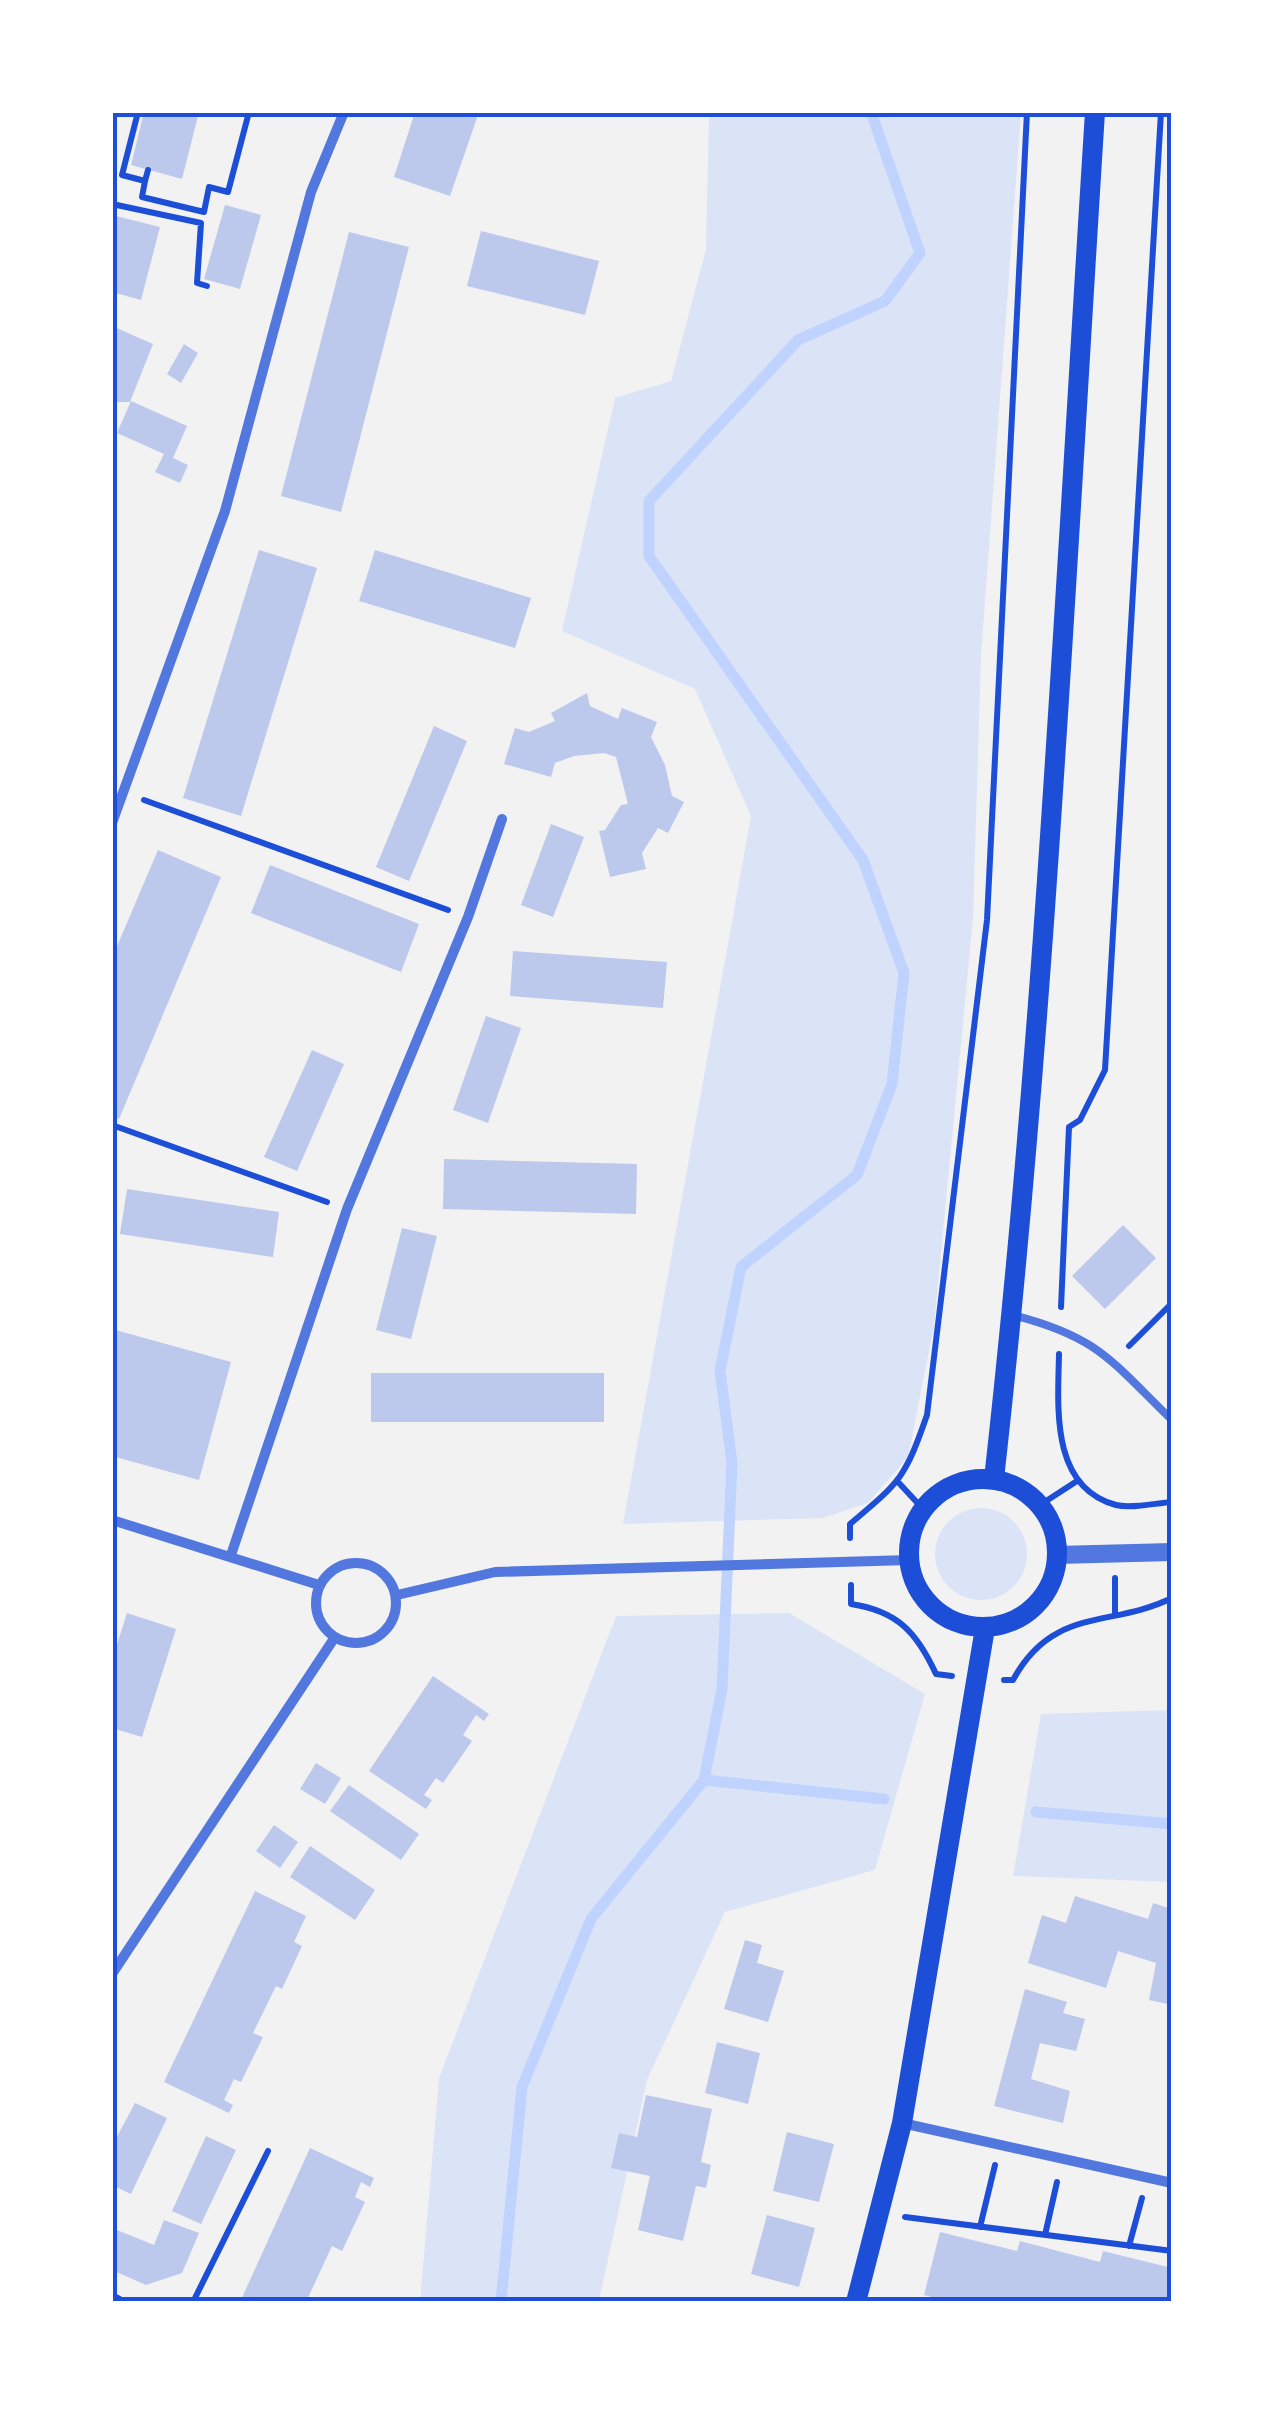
<svg xmlns="http://www.w3.org/2000/svg" width="1284" height="2414" viewBox="0 0 1284 2414" font-family="'Golos Text',sans-serif">
<style>
.green{fill:#dbe4f7}
.lines{fill:none;stroke-linecap:round;stroke-linejoin:round}
.stream{stroke:#bfd3fe;stroke-width:11}
.building{fill:#bdc9ec}
.path{stroke:#1d4ed8;stroke-width:6}
.service{stroke:#5277de;stroke-width:8}
.minor{stroke:#5277de;stroke-width:10}
.tertiary{stroke:#5277de;stroke-width:18}
.secondary{stroke:#1d4ed8;stroke-width:20}
.neatline{fill:none;stroke:#1d4ed8;stroke-width:4}
</style>
<rect width="100%" height="100%" fill="#f2f2f2"/>
<path class="green" d="M709,113H1021L981,656L973,919L934,1326L908,1457L868,1503L823,1518L623,1524L751,816L695,689L562,631L615,398L671,381L706,249Z
M935 1554a46 46 0 1 1 92 0a46 46 0 1 1-92 0Z
M789,1613L925,1694L875,1870L725,1912L647,2080L599,2301L420,2302L439,2078L616,1616Z
M1171,1710V1882L1013,1876L1041,1714Z"/>
<g class="lines">
<path class="stream" d="M704,1780L884,1799
M1036,1812L1172,1824
M501,2302L522,2087L591,1919L704,1780L722,1689L732,1463L720,1371L741,1267L857,1175L892,1084L904,973L863,860L649,556V501L798,340L885,301L920,253L871,112"/>
</g>
<path class="building" d="M144,112H199L182,179L131,165Z
M415,112H479L450,196L394,177Z
M225,205L261,215L240,289L204,279Z
M112,215L160,227L141,300L112,292Z
M481,231L599,261L585,315L467,286Z
M349,232L409,247L341,512L281,496Z
M112,326L153,344L130,402H112Z
M184,344L198,353L181,383L167,374Z
M131,401L187,426L173,458L188,465L180,483L155,472L164,454L117,433Z
M259,550L317,568L241,816L183,798Z
M375,550L531,598L515,648L359,601Z
M587,693L590,706L618,719L622,708L657,722L651,737L665,765L672,796L684,802L668,833L658,828L642,853L646,869L610,877L599,831L605,830L621,805L628,804L616,757L604,753L574,756L555,763L551,777L504,764L515,728L529,732L555,721L551,713Z
M434,726L467,741L409,881L376,867Z
M551,824L584,837L553,917L521,905Z
M158,850L221,877L119,1119L112,1116V958Z
M270,865L419,924L401,972L251,913Z
M513,951L667,962L663,1008L510,996Z
M486,1016L521,1028L488,1123L453,1110Z
M312,1050L344,1064L297,1171L264,1157Z
M444,1159L637,1164L636,1214L443,1209Z
M127,1189L279,1212L273,1257L120,1234Z
M1123,1225L1156,1258L1105,1309L1072,1276Z
M402,1228L437,1236L411,1339L376,1330Z
M112,1329L231,1362L199,1480L112,1456Z
M371,1373H604V1422H371Z
M127,1613L176,1629L142,1737L112,1728V1660Z
M433,1676L489,1714L484,1721L476,1715L463,1735L472,1741L443,1783L436,1778L424,1795L432,1800L426,1809L369,1771Z
M316,1763L341,1778L325,1804L300,1789Z
M349,1785L419,1834L401,1860L330,1811Z
M274,1825L298,1842L280,1868L256,1851Z
M310,1846L375,1890L355,1920L290,1877Z
M255,1891L306,1916L294,1942L302,1946L282,1989L276,1986L253,2033L263,2037L241,2082L234,2079L224,2100L233,2105L229,2113L164,2082Z
M1075,1896L1148,1919L1153,1903L1172,1909V2005L1149,2000L1156,1963L1118,1951L1106,1988L1028,1963L1042,1915L1066,1923Z
M745,1940L762,1945L757,1963L784,1971L768,2022L724,2009Z
M1025,1989L1067,2002L1063,2013L1085,2019L1076,2051L1040,2043L1031,2079L1070,2091L1063,2123L994,2106Z
M717,2042L760,2053L748,2104L705,2093Z
M646,2095L712,2109L701,2162L711,2165L706,2188L696,2186L683,2241L638,2230L650,2176L611,2168L619,2133L637,2137Z
M135,2103L167,2118L131,2194L112,2185V2146Z
M787,2132L834,2144L819,2202L773,2191Z
M206,2136L236,2150L201,2224L172,2211Z
M310,2148L374,2178L370,2187L361,2182L355,2197L365,2202L342,2251L332,2246L306,2302H240Z
M767,2215L815,2228L799,2287L751,2274Z
M164,2220L199,2233L182,2273L146,2285L112,2270V2228L154,2245Z
M940,2232L1017,2251L1020,2241L1100,2262L1103,2251L1172,2268V2302H951L924,2295Z"/>
<g class="lines">
<path class="path" d="M138,112L122,175L145,181L148,170
M145,181L142,197L204,212L209,187L228,192L249,112
M112,204L201,223L197,283L207,286
M144,800L448,910
M112,1125L327,1202
M1061,1307L1069,1127L1080,1120L1105,1070L1161,112
M1129,1346L1172,1303
M1059,1354C1058,1407 1050,1487 1116,1505C1131,1509 1156,1503 1172,1502
M899,1483L923,1509
M1040,1505L1077,1481
M850,1538V1524C901,1481 905,1478 927,1415L987,920L1027,112
M851,1585V1604C898,1611 917,1633 936,1674L952,1676
M1115,1612V1578
M1004,1680H1013C1053,1606 1111,1628 1172,1598
M905,2217L1172,2251
M980,2227L995,2165
M1045,2235L1057,2182
M1129,2246L1142,2198
M112,2295L125,2302
M193,2302L268,2151"/>
<path class="service" d="M1013,1315C1099,1337 1111,1361 1172,1420"/>
<path class="minor" d="M112,823L225,511L311,192L344,112
M112,1520L319,1585
M231,1555L347,1209L468,917L502,819
M316 1603a40 40 0 1 1 80 0a40 40 0 1 1-80 0Z
M397,1595L495,1572L909,1560
M112,1974L335,1637
M902,2123L1172,2183"/>
<path class="tertiary" d="M1057,1555L1172,1552"/>
<path class="secondary" d="M909 1553a74 74 0 1 1 148 0a74 74 0 1 1-148 0Z
M994,1479C1045,1025 1066,568 1095,112
M856,2302L902,2123L985,1628"/>
</g>
<rect width="1284" height="2414" fill="none" stroke="#ffffff" stroke-width="230"/>
<rect x="115" y="115" width="1054" height="2184" class="neatline"/>
</svg>
